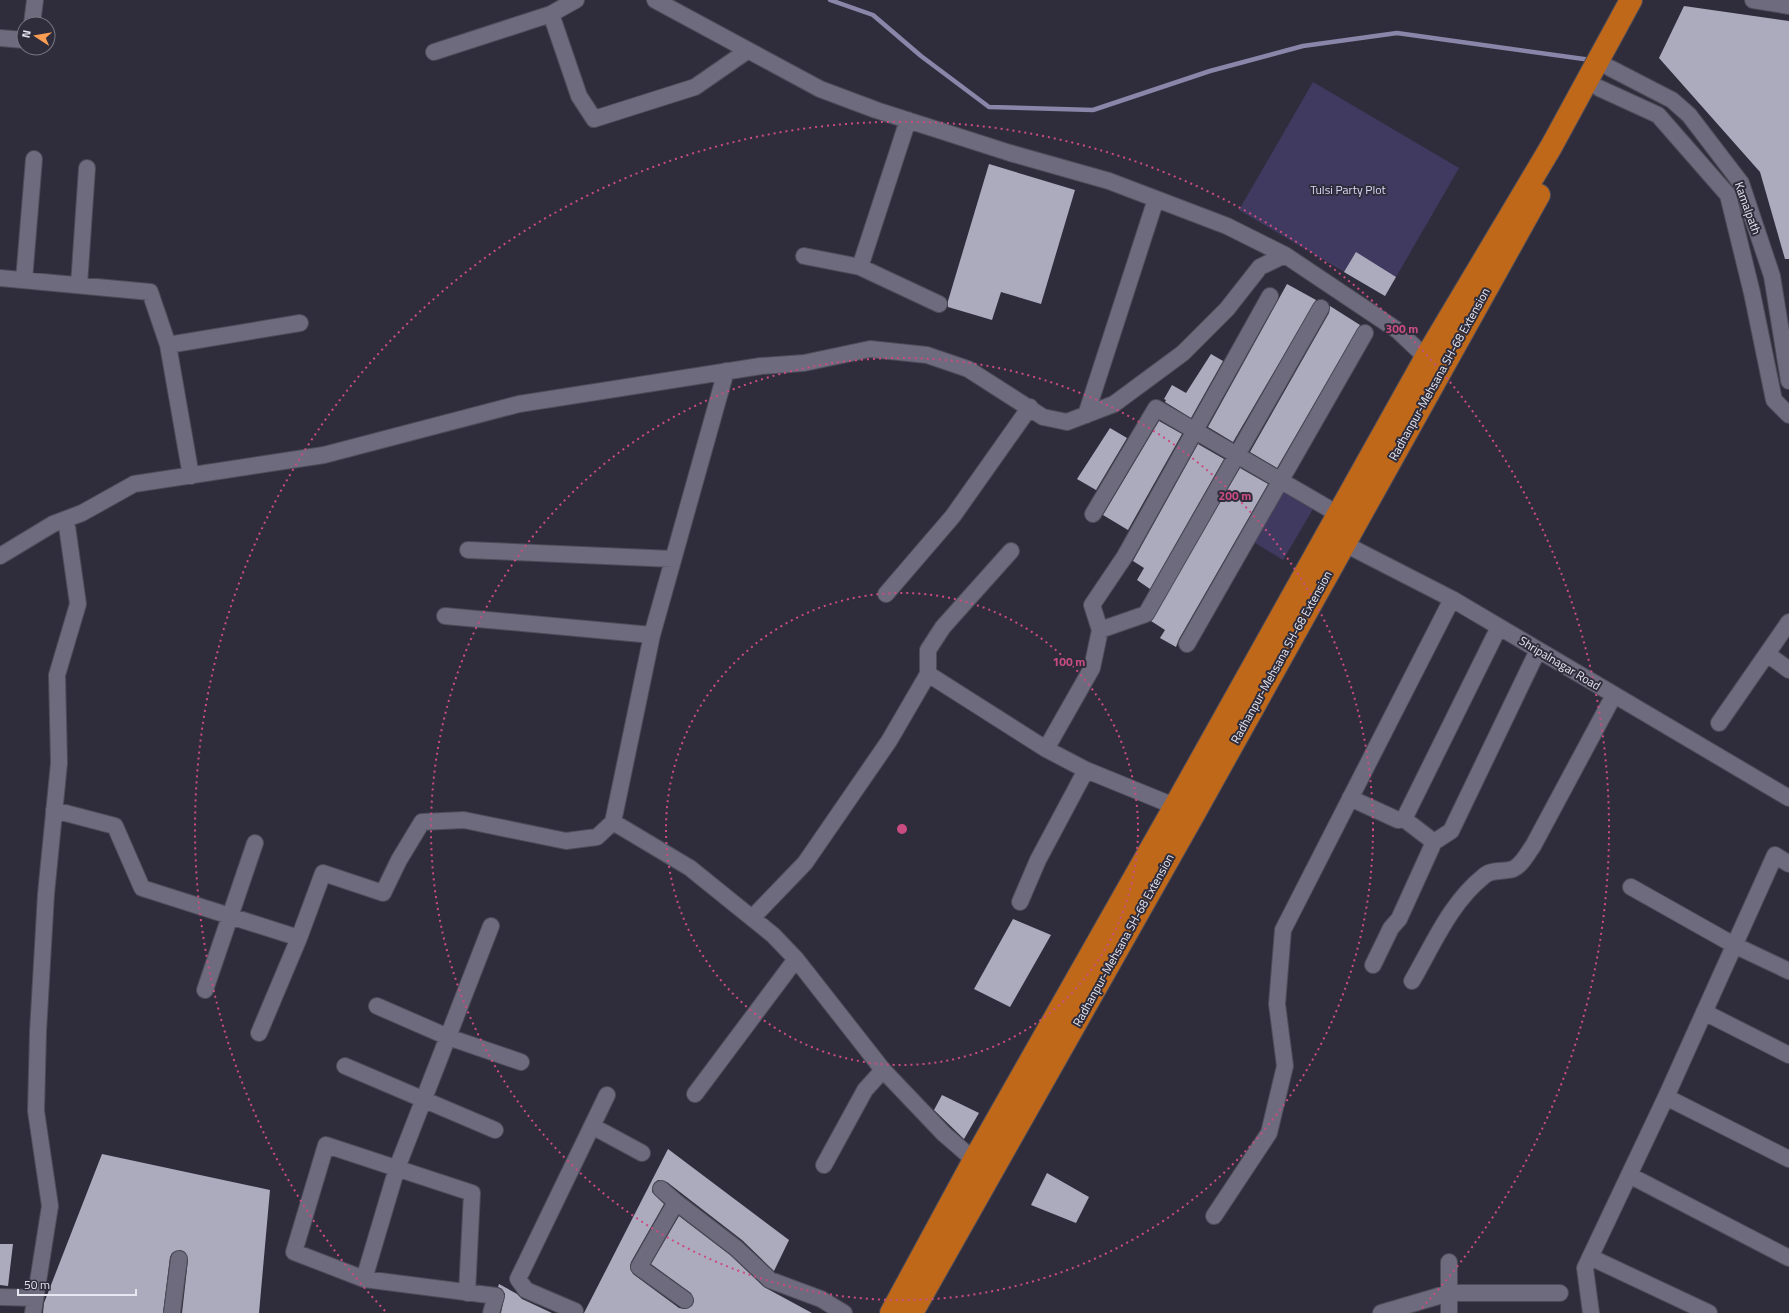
<svg xmlns="http://www.w3.org/2000/svg" width="1789" height="1313" viewBox="0 0 1789 1313" font-family="'Titillium Web',sans-serif">
<style>
.green{fill:#403a61}
.lines{fill:none;stroke-linecap:round;stroke-linejoin:round}
.stream{stroke:#8a86a9;stroke-width:4.5}
.building{fill:#acabbe}
.minor-casing{stroke:#4d4c59;stroke-width:18}
.highway-casing{stroke:#4d4c59;stroke-width:24}
.minor{stroke:#6d6b7d;stroke-width:16}
.highway{stroke:#c06819;stroke-width:22}
.ring{fill:none;stroke:#cb4c80;stroke-width:2;stroke-dasharray:2 4}
.labels{text-anchor:middle;dominant-baseline:central;stroke-width:4;stroke-linejoin:round;paint-order:stroke}
.park-label{font-size:12px;fill:#dad8f6;stroke:#2f2d3c}
.street-label{font-size:12px;fill:#e7e7f1;stroke:#2f2d3c}
.centre{fill:#cb4c80;stroke:#2f2d3c;stroke-width:2}
.ring-label{font-size:12px;text-anchor:middle;font-weight:bold;fill:#cb4c80;stroke:#2f2d3c;stroke-width:4;stroke-linejoin:round;paint-order:stroke}
</style>
<rect width="100%" height="100%" fill="#2f2d3c"/>
<path class="green" d="M1313,82L1459,168L1385,296L1239,210Z
M1282,490L1313,509L1283,560L1252,541Z"/>
<g class="lines">
<path class="stream" d="M830,0L873,15L921,56L989,107L1093,110L1210,71L1303,46L1397,33L1591,60"/>
</g>
<path class="building" d="M1684,6L1789,21V259H1785L1760,172L1659,58Z
M989,164L1075,190L1041,304L1001,292L992,320L948,307V301Z
M1356,252L1396,277L1385,296L1344,272Z
M1287,284L1316,300L1233,442L1208,427Z
M1330,306L1360,325L1277,468L1250,452L1329,313Z
M1211,354L1223,361L1191,418L1165,402L1166,400L1164,399L1172,385L1186,393Z
M1159,421L1182,434L1128,530L1103,515Z
M1110,428L1127,438L1096,490L1077,479Z
M1198,444L1224,459L1150,589L1137,580L1144,568L1133,561Z
M1240,468L1268,484L1179,639L1176,647L1160,638L1165,630L1151,621Z
M1013,919L1051,935L1010,1007L974,989Z
M942,1095L979,1113L964,1139L934,1110Z
M668,1149L789,1240L774,1271L742,1240L667,1182L658,1180L654,1183L652,1192L664,1204L631,1262L630,1267L633,1274L679,1308L684,1309L692,1306L694,1301L691,1293L651,1264L679,1216L730,1255L764,1287L812,1313H584Z
M102,1154L270,1190L259,1313H182L188,1260L185,1252L180,1250L172,1253L170,1257L163,1313H43L44,1303Z
M1047,1173L1089,1197L1076,1223L1031,1205Z
M0,1244H13L8,1286L0,1285Z
M499,1284L517,1294L522,1299L552,1313H501L505,1294L502,1289L498,1287Z"/>
<g class="lines">
<defs>
<path id="minor" d="M655,0L820,89L876,110L1010,153L1109,181L1227,226L1285,255L1397,330L1433,364
M1753,0L1789,6
M551,14L579,96L594,119L695,87L747,51
M32,24L35,0
M0,38L24,40
M434,52L551,14L576,0
M1610,68L1672,100L1689,115L1741,183L1772,276L1789,381
M1599,88L1658,115L1728,195L1752,293L1774,400L1789,415
M804,256L860,267L939,304
M860,267L908,120
M0,278L150,292L168,345L191,476
M24,280L34,159
M79,285L87,168
M168,345L300,323
M1086,415L1156,199
M1093,514L1156,408L1338,514
M1335,539L1452,599L1789,798
M468,550L673,559
M0,556L53,524L82,513L134,484L324,455L519,404L761,366L804,363L870,349L927,355L968,369L1043,417L1067,422L1114,404L1183,353L1227,309L1260,267L1285,255
M886,594L953,516L1030,407
M445,616L652,635
M1100,630L1146,614L1321,308
M1187,644L1365,333
M1767,654L1789,670
M928,674L1046,749L1086,770L1184,810
M1719,723L1789,622
M1046,749L1092,668L1100,630L1092,605L1125,556L1270,296
M1350,798L1398,820L1404,819L1499,627
M54,810L115,826L142,888L299,938L323,873L383,893L399,860L422,822L464,820L566,841L597,837L613,822L690,868L773,935L796,959L883,1070L944,1134L974,1160
M1404,819L1434,842
M613,822L652,635L726,371
M1631,887L1734,945L1789,971
M1020,902L1038,860L1086,770
M752,918L805,863L889,741L928,674V650L943,627L1011,551
M1373,965L1391,928L1399,919L1434,842L1451,831L1538,650
M1412,981C1433,945 1450,903 1484,876C1491,869 1505,872 1513,869C1522,865 1527,854 1533,846L1614,695
M205,990L255,843
M377,1006L448,1037L521,1062
M1704,1012L1789,1055
M259,1033L299,938
M345,1066L495,1130
M695,1094L796,959
M1666,1097L1789,1159
M592,1126L642,1153
M824,1165L865,1090L883,1070
M1629,1175L1789,1258
M661,1189L676,1202L736,1248L770,1280L821,1299L844,1313
M676,1202L639,1267L685,1300
M1214,1216L1269,1133L1285,1066L1277,1004L1283,930L1452,599
M1590,1257L1709,1313
M364,1279L397,1168L491,926
M467,1293L472,1193L326,1145L294,1252L364,1279L496,1296L491,1313
M0,1297L35,1298
M33,1313L50,1206L36,1111L38,1032L46,894L59,763L57,675L78,604L66,519
M172,1313L179,1259
M574,1313L575,1311L526,1290L518,1279L607,1095
M1381,1313L1449,1293H1560
M1449,1313V1262
M1591,1313L1585,1268L1666,1097L1775,855L1789,864"/>
<path id="highway" d="M891,1313L974,1160L1175,806L1426,357L1551,147L1631,0
M912,1313L1194,814L1539,195"/>
</defs>
<use href="#minor" class="minor-casing"/>
<use href="#highway" class="highway-casing"/>
<use href="#minor" class="minor"/>
<use href="#highway" class="highway"/>
</g>
<g class="ring">
<circle cx="902" cy="829" r="236"/>
<circle cx="902" cy="829" r="471"/>
<path d="M385 1311A707 707 0 1 1 1419 1311"/>
</g>
<g class="labels">
<g class="park-label">
<text x="1348" y="189">Tulsi Party Plot</text>
</g>
<g class="street-label">
<text transform="translate(1748 208) rotate(70)">Kamalpath</text>
<text transform="translate(1439 374) rotate(-61)">Radhanpur-Mehsana SH-68 Extension</text>
<text transform="translate(1281 657) rotate(-61)">Radhanpur-Mehsana SH-68 Extension</text>
<text transform="translate(1560 663) rotate(31)">Shripalnagar Road</text>
<text transform="translate(1123 940) rotate(-61)">Radhanpur-Mehsana SH-68 Extension</text>
</g>
</g>
<circle cx="902" cy="829" r="6" class="centre"/>
<g class="ring-label">
<text x="1402" y="333">300 m</text>
<text x="1235" y="500">200 m</text>
<text x="1069" y="666">100 m</text>
</g>
<g transform="translate(36 36) rotate(282)"><circle r="19" fill="#2f2d3c" stroke="#797784"/>
<path d="M0-3L7 15L0 10L-7 15Z" fill="#fc9d54"/>
<text y="-6" font-size="11" font-weight="bold" text-anchor="middle" fill="#e7e7f1">N</text>
</g>
<path d="M18 1289v6h118v-6" fill="none" stroke="#e7e7f1" stroke-width="2"/>
<text x="24" y="1289" font-size="12" fill="#e7e7f1" stroke="#2f2d3c" stroke-width="3" paint-order="stroke">50 m</text>
</svg>
